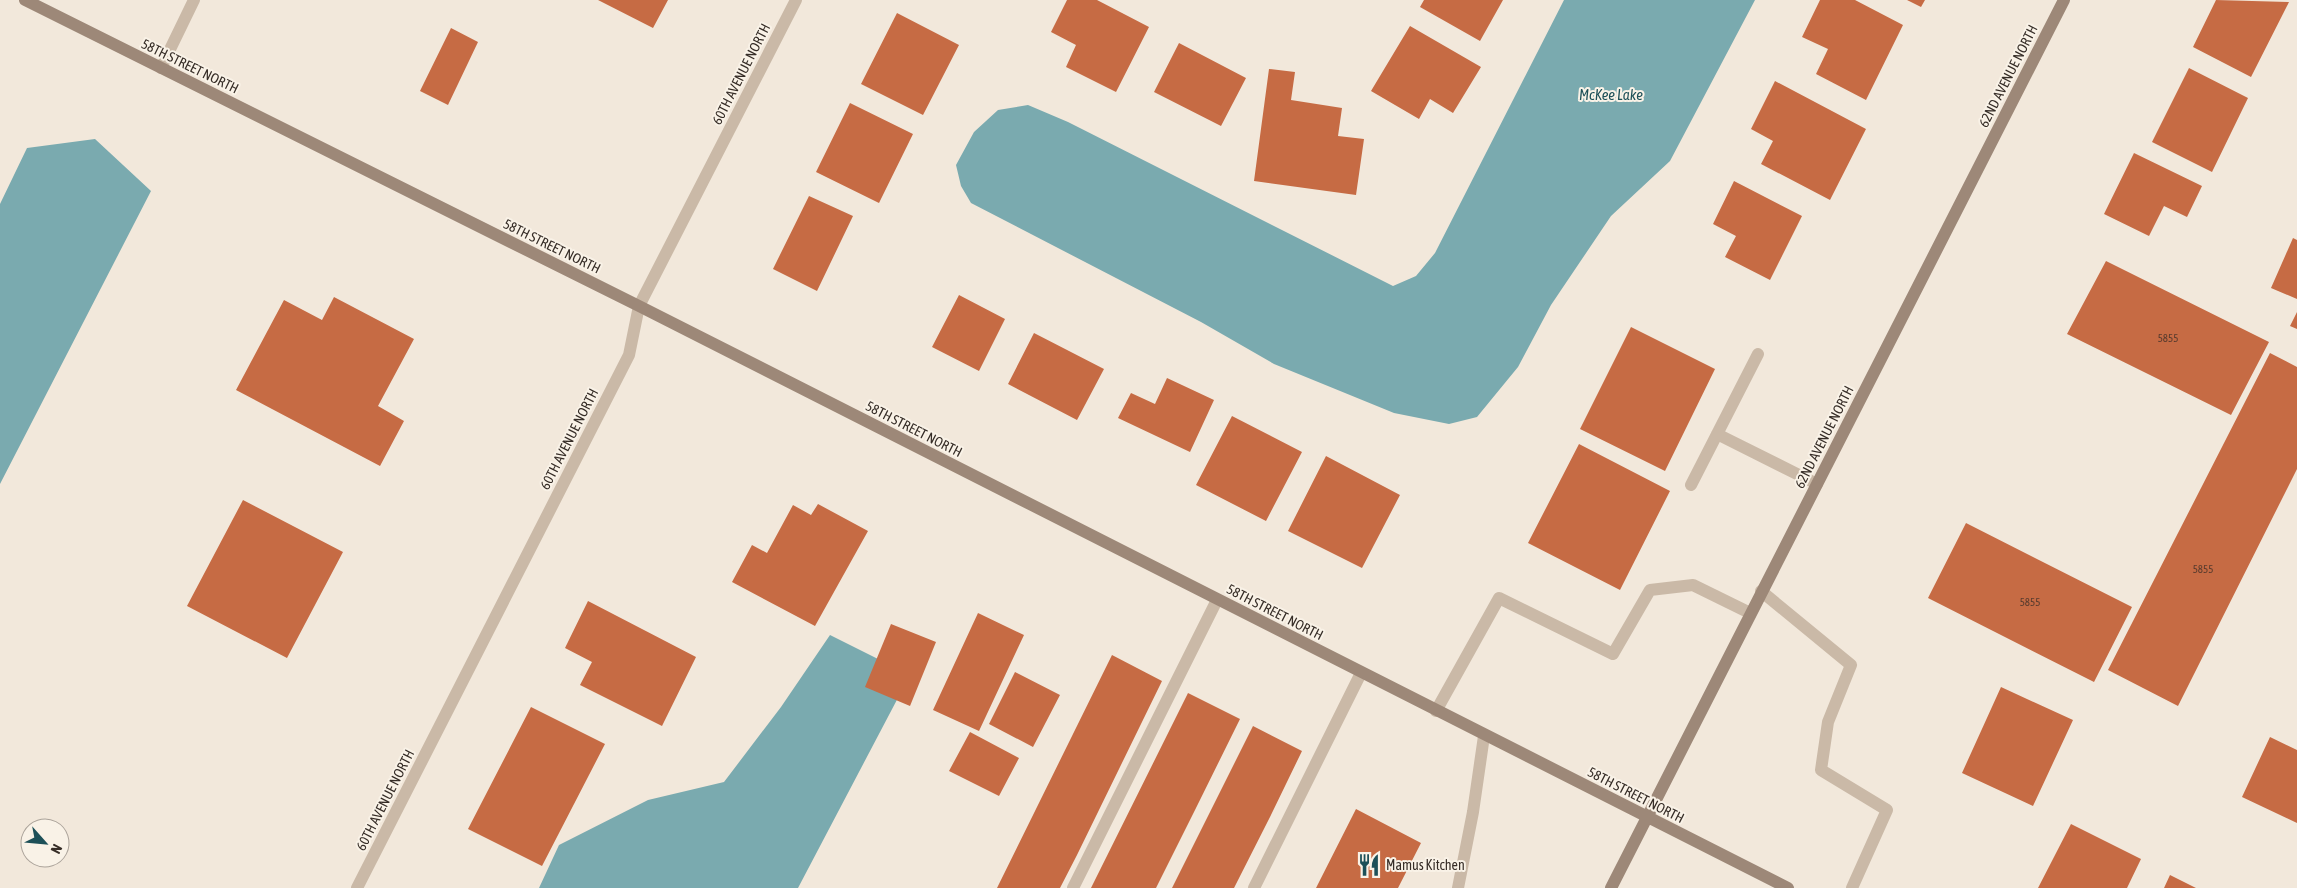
<svg xmlns="http://www.w3.org/2000/svg" width="2297" height="888" viewBox="0 0 2297 888" font-family="'Asap Condensed',sans-serif">
<style>
.water{fill:#7aaaaf}
.building{fill:#c66b44}
.lines{fill:none;stroke-linecap:round;stroke-linejoin:round}
.lane{stroke:#cab9a7;stroke-width:12}
.street{stroke:#cab9a7;stroke-width:12}
.secondary{stroke:#9d8878;stroke-width:12}
.labels{text-anchor:middle;dominant-baseline:central;stroke-width:4;stroke-linejoin:round;paint-order:stroke}
.number-label{font-size:11px;fill:#5a3c2e}
.street-label{font-size:14px;fill:#362d27;stroke:#f9f2e7}
.poi-label{font-size:14px;fill:#362d27;stroke:#f9f2e7;text-anchor:start}
.water-label{font-size:15px;font-style:italic;fill:#1d5058;stroke:#f9f2e7}
</style>
<rect width="100%" height="100%" fill="#f2e8db"/>
<path class="water" d="M1564,0H1755L1670,161L1611,216L1551,305L1518,367L1477,417L1449,424L1394,413L1274,364L1201,322L971,203L961,186L956,165L974,132L998,110L1028,105L1068,122L1393,286L1416,276L1435,253Z
M95,139L151,191L0,484V204L27,148Z
M830,635L910,675L798,888H539L559,845L648,800L724,782L781,707Z"/>
<path class="building" d="M598,0H668L653,28Z
M1067,0H1097L1149,27L1116,92L1066,67L1076,45L1051,32Z
M1424,0H1503L1480,41L1420,7Z
M1820,0H1855L1903,25L1866,100L1816,74L1828,49L1802,37Z
M1907,0H1925L1921,7Z
M2216,0L2289,2L2251,77L2193,47Z
M897,13L959,45L923,115L861,84Z
M1410,26L1481,67L1453,113L1430,99L1419,119L1371,91Z
M451,28L478,42L448,105L420,91Z
M1179,43L1246,78L1221,126L1154,92Z
M2189,68L2248,98L2212,172L2152,142Z
M1269,69L1295,72L1291,100L1342,108L1338,136L1364,139L1356,195L1254,181Z
M1775,81L1866,129L1830,200L1761,164L1773,141L1751,129Z
M850,103L913,134L879,203L816,172Z
M2134,153L2202,186L2187,217L2164,206L2149,236L2104,214Z
M1734,181L1802,216L1770,280L1725,257L1736,236L1713,224Z
M809,196L853,216L817,291L773,269Z
M2293,238L2297,240V299L2271,288Z
M2106,261L2269,342L2231,415L2067,334Z
M959,295L1005,319L979,371L932,347Z
M334,297L414,339L378,406L404,421L380,466L236,390L284,300L322,320Z
M2297,312V329L2290,326Z
M1631,327L1715,369L1665,471L1580,429Z
M1034,333L1104,369L1077,420L1008,384Z
M2270,353L2297,367V469L2178,706L2108,670Z
M1167,378L1214,400L1190,452L1118,418L1131,393L1155,404Z
M1232,416L1302,452L1266,521L1196,485Z
M1579,444L1670,491L1620,590L1528,543Z
M1326,456L1400,495L1362,568L1288,531Z
M243,500L343,552L287,658L187,606Z
M818,504L868,531L815,626L732,582L752,545L767,553L793,505L811,515Z
M1966,523L2132,607L2094,682L1928,598Z
M588,601L696,657L662,726L580,685L592,662L565,648Z
M978,613L1024,635L979,731L933,710Z
M891,624L936,642L910,706L865,687Z
M1112,655L1162,681L1077,855L1060,888H997Z
M1015,672L1060,695L1033,747L989,724Z
M2001,687L2073,720L2033,806L1962,773Z
M1188,693L1240,719L1196,808L1156,888H1091Z
M531,707L605,744L542,866L468,829Z
M1253,726L1302,751L1270,817L1234,888H1172Z
M970,732L1019,758L999,796L949,771Z
M2270,737L2297,750V823L2242,797Z
M1356,809L1421,843L1398,888H1316Z
M2071,824L2141,859L2127,888H2038Z
M2170,875L2196,888H2164Z"/>
<g class="lines">
<path class="lane" d="M1717,434L1817,484
M1691,485L1758,354
M1761,591L1851,665L1828,722L1821,770L1887,810L1852,888
M1436,711L1499,598L1613,654L1650,590L1693,585L1750,613
M1073,888L1217,600
M1254,888L1361,673
M1458,888L1473,812L1484,736"/>
<path class="street" d="M161,68L194,0
M357,888L629,355L639,306L796,0"/>
<path class="secondary" d="M25,0L639,306L1788,888
M1611,888L2064,0"/>
</g>
<defs>
<symbol id="restaurant-bare" viewBox="-9 -9 18 18"><path d="M-5-6h1v4h1v-4h1v4h1v-4h1v5L-1.5 .5V6h-2V.5L-5-1ZM5-6V6H3V1.5H1.5Q1.5-4 5-6Z" fill="#1d5058" stroke="#f9f2e7" stroke-width="2.5" paint-order="stroke"/></symbol>
</defs>
<g fill-rule="evenodd">
<use href="#restaurant-bare" x="1353" y="849" width="32" height="32"/>
</g>
<g class="labels">
<g class="number-label">
<text x="2168" y="338">5855</text>
<text x="2203" y="569">5855</text>
<text x="2030" y="602">5855</text>
</g>
<g class="street-label">
<text transform="translate(190 66) rotate(26)">58TH STREET NORTH</text>
<text transform="translate(741 74) rotate(-63)">60TH AVENUE NORTH</text>
<text transform="translate(2008 76) rotate(-63)">62ND AVENUE NORTH</text>
<text transform="translate(552 246) rotate(26)">58TH STREET NORTH</text>
<text transform="translate(914 429) rotate(27)">58TH STREET NORTH</text>
<text transform="translate(1824 437) rotate(-63)">62ND AVENUE NORTH</text>
<text transform="translate(569 439) rotate(-63)">60TH AVENUE NORTH</text>
<text transform="translate(1275 612) rotate(27)">58TH STREET NORTH</text>
<text transform="translate(1636 795) rotate(27)">58TH STREET NORTH</text>
<text transform="translate(385 800) rotate(-63)">60TH AVENUE NORTH</text>
</g>
<g class="poi-label">
<text x="1386" y="865">Mamus Kitchen</text>
</g>
<g class="water-label">
<text x="1611" y="94">McKee Lake</text>
</g>
</g>
<g transform="translate(45 843) rotate(117)"><circle r="24" fill="#f9f2e7" stroke="#aba39a"/>
<path d="M0-4L9 19L0 12L-9 19Z" fill="#1d5058"/>
<text y="-8" font-size="14" font-weight="bold" text-anchor="middle" fill="#362d27">N</text>
</g>
</svg>
